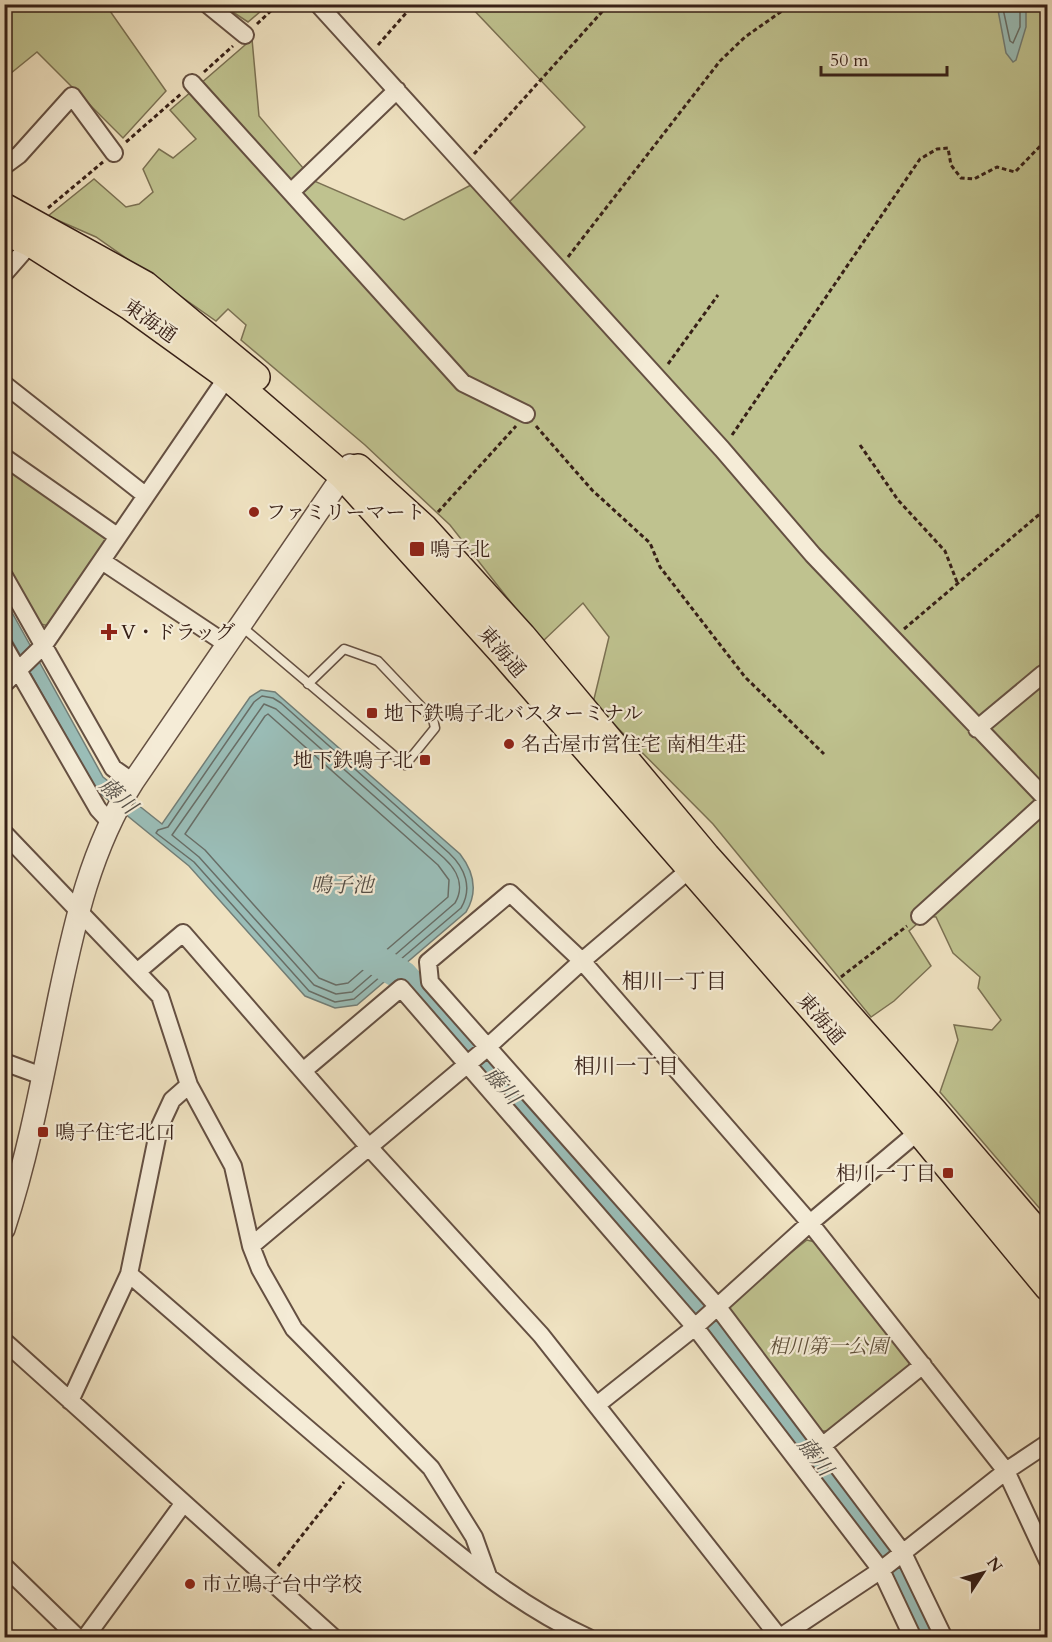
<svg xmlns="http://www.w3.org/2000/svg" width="1052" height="1642" viewBox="0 0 1052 1642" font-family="Cardo,'Noto Serif JP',serif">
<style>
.green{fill:#bfc28f;stroke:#7b7153;stroke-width:1.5}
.water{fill:#9abdb7;stroke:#727e77;stroke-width:1.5}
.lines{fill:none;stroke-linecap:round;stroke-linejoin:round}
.shore{stroke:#686e67;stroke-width:1.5}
.river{stroke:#9abdb7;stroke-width:30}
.service-casing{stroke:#655042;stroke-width:11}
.minor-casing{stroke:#655042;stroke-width:20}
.tertiary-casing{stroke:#655042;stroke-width:24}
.primary-casing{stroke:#372017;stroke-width:30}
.path{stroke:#372017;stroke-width:3;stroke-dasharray:4.5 3;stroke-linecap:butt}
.service{stroke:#f5ecd7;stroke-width:8}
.minor{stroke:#f5ecd7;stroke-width:16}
.tertiary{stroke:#f5ecd7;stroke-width:21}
.primary{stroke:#efe2c1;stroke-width:27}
.poi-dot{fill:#8f2418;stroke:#f5ecd7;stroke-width:2}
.labels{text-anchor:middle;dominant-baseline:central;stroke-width:4.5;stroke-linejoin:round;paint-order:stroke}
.street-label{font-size:20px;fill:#372017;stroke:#f5ecd7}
.poi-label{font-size:20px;fill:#372017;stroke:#f5ecd7;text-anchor:start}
.park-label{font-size:20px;font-style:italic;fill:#60513b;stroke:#f5ecd7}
.water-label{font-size:21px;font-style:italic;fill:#554f47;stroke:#f5ecd7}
.neighbourhood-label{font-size:21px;fill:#372017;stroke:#f5ecd7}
</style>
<rect width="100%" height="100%" fill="#efe2c1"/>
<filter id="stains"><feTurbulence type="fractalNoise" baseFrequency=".00333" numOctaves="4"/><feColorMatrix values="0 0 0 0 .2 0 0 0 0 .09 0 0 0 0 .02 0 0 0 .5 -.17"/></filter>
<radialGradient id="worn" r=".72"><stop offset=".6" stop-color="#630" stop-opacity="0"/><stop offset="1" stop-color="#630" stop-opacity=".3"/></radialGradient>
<path class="green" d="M5,5H102L110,11L166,91L123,138L37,52L5,78Z
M222,5H268L248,22Z
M469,5H1047V1217L940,1092L958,1040L954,1025L992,1030L1001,1020L978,988L980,977L953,953L936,917L926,916L909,931L931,966L894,1001L871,1017L713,824L593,703L609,637L583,603L542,642L450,525L365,445L241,340L246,325L228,309L216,321L96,237L48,216L94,179L126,207L139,204L153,192L143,169L159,149L173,158L196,139L170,110L252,39L259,116L314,181L404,220L471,185L498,213L585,127Z
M4,462L104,532L107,541L50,626L40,624L5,562Z
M807,1240L815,1242L910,1360L908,1370L833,1431H822L729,1308L732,1299Z"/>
<path class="water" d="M995,5H1026V27L1016,60L1013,62L1006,53L998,10Z
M4,598L103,777L162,824L250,697L261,690L275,692L460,854C474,872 478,892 466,912L357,1005L335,1008L305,996L189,866L97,791L5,628Z"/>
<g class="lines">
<path class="shore" d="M1002,4L1010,41L1013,43L1020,27V4
M262,696L273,698L281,703L449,853C465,868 473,888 461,908L354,999L335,1002L309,991L194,862L156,833L158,830L168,827L254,702Z
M264,704L276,709L444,858C457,870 465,886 455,903L352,992L336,994L314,985L199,857L172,835Z
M268,714L438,865L449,880L448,897L348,983L336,985L319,978L205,850L185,834L265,716Z"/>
<path class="river" d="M362,952L403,976L711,1324L883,1545L902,1574L931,1638"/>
<defs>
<path id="service" d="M241,626L405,765L435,728L433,719L378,661L344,649L308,684"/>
<path id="minor" d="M207,4L245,35
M318,4L722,449L813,555L1048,801
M192,83L463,383L526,414
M4,166L19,155L72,96L114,153
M291,192L397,90
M4,274L31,243
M4,384L145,495
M4,457L117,536
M102,561L228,645
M4,576L113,768L133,782
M4,646L98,809L109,821
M4,684L44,645L232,370
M977,729L1043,674
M4,833L160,996L189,1085L233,1166L251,1246L260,1269L294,1329L431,1468L474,1537L488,1576
M920,916L1048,800
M137,972L183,933L368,1146L541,1335L779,1637
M4,1062L42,1076
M303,1071L401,988L695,1327L881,1570L913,1638
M251,1246L482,1052L582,961L696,864
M129,1274C214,1347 298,1422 385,1494C449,1547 512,1603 589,1638
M4,1341L334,1638
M70,1401L129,1274L159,1128L172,1100L189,1085
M598,1404L695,1327L810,1223L919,1131
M822,1446L923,1365
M4,1566L78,1638
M85,1638L183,1504
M779,1638L881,1570L1006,1471L1048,1443
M944,1638L903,1553L717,1306L430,982L428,962L510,893L582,961L810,1223L1006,1471L1048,1561"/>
<path id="tertiary" d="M4,1229C29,1153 43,1075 59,997C75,921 91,848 133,782L350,465"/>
<path id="primary" d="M4,207L145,285L256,377
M4,231L31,243L130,306L227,376L343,476L503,653L919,1131L1048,1287
M358,468L424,528L522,636L706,856L934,1112L1048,1245"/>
</defs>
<use href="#service" class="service-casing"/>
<use href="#minor" class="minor-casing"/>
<use href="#tertiary" class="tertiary-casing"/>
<use href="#primary" class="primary-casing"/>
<path class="path" d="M257,24L278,4
M378,45L414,4
M204,72L233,46
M126,142L182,93
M474,154L609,4
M48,208L103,162
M568,257L720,61L745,37L792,4
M668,364L718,295
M536,426L592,490L650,543L660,567L745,677L824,754
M732,435L920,159L937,149L948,148L951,165L961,178L974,179L997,167L1015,172L1048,138
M860,445L898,500L945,551L957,582
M438,512L516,426
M904,629L1048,507
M841,977L907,926
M278,1566L344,1482"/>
<use href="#service" class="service"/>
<use href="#minor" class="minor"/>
<use href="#tertiary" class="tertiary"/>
<use href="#primary" class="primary"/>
</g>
<g class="poi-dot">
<circle cx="254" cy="512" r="6"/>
<rect x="409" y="541" width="16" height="16" rx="3"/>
<path d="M106 623h6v6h6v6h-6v6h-6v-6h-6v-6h6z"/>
<rect x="366" y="707" width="12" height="12" rx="3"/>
<circle cx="509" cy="744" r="6"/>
<rect x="419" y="754" width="12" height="12" rx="3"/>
<rect x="37" y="1126" width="12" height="12" rx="3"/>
<rect x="942" y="1167" width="12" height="12" rx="3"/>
<circle cx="190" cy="1584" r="6"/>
</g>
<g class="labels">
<g class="street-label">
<text transform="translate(150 321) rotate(35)">東海通</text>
<text transform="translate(502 652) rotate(49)">東海通</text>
<text transform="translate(821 1019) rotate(49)">東海通</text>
</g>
<g class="poi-label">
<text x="266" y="512">ファミリーマート</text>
<text x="430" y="549">鳴子北</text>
<text x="121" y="632">V・ドラッグ</text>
<text x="384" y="713">地下鉄鳴子北バスターミナル</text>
<text x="521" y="744">名古屋市営住宅 南相生荘</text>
<text x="413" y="760" text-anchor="end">地下鉄鳴子北</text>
<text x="55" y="1132">鳴子住宅北口</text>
<text x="936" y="1173" text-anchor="end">相川一丁目</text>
<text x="202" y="1584">市立鳴子台中学校</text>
</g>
<g class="park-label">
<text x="828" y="1346">相川第一公園</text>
</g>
<g class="water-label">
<text transform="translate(118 796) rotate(43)">藤川</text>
<text x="342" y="885">鳴子池</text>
<text transform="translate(502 1086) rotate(48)">藤川</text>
<text transform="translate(815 1457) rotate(52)">藤川</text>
</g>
<g class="neighbourhood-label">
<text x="674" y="981">相川一丁目</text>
<text x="626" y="1066">相川一丁目</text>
</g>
</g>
<rect width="1052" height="1642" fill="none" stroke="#efe2c1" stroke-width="24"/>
<rect x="6" y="6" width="1040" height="1630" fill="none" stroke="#372017" stroke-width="3"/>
<rect x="12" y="12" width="1028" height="1618" fill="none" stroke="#372017" stroke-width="1.5"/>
<g transform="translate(983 1573) rotate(54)" stroke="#f5ecd7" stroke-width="4.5" paint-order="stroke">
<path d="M0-4.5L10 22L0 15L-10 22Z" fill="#372017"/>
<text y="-9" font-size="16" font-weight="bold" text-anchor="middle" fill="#372017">N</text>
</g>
<path d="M821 66v9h126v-9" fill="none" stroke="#372017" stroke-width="3"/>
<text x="830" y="66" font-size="18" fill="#372017" stroke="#f5ecd7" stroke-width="4.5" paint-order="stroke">50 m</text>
<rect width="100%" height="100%" filter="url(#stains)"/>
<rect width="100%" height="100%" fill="url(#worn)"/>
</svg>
